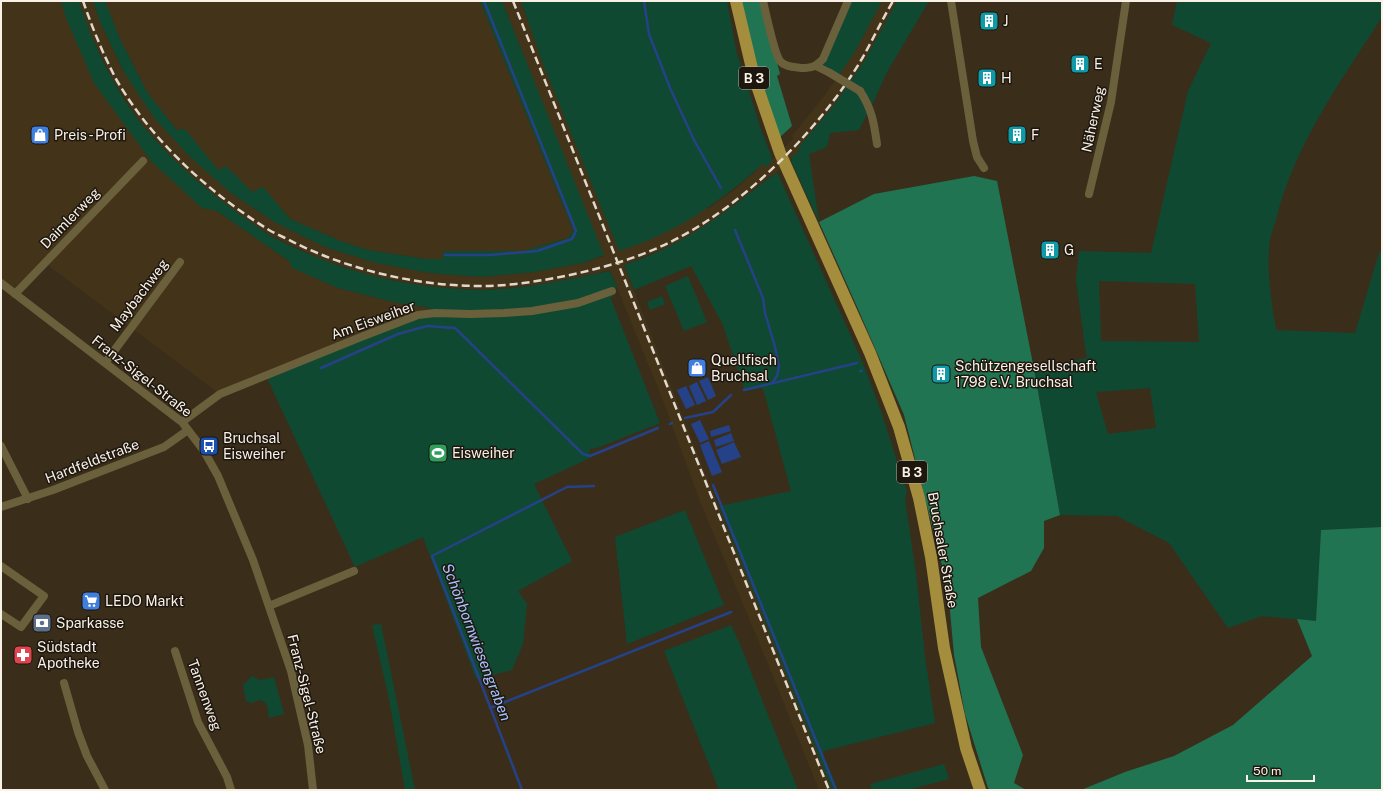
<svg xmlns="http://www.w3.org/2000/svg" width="1383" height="791" viewBox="0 0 1383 791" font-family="'Public Sans',sans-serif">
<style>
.built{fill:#433319}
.green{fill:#104931;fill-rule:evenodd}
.forest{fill:#207452}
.water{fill:#254288}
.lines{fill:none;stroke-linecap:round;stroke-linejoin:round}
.stream{stroke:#254288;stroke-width:2.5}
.street{stroke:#6b603c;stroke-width:8}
.primary{stroke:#a48e3d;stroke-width:12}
.rail{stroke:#e2d9cd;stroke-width:2.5;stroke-dasharray:8 4;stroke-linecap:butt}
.street-bridge{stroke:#6b603c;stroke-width:8}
.labels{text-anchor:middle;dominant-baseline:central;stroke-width:3;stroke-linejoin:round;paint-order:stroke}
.shield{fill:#1d170f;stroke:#b8b0a6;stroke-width:1}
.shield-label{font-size:13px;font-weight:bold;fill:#faf1e6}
.poi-label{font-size:14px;fill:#faf1e6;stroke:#1d170f;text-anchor:start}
.street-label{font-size:14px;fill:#faf1e6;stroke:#1d170f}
.water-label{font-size:15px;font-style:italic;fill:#a6c3ff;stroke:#1d170f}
</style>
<rect width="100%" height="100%" fill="#3a2e1b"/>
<path class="built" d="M1,1H61L66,18L202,208L217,211L289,261L292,268L338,288L393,302L431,308L406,322L220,394L45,263L15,294L1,283Z
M79,1H93L100,22L125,74L155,119L191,158L231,193L276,223L325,247L376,263L429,273L482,277L535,272L583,263L604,256L502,1H521L543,64L708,209L738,187L763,164L766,166L794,138L792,136L825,95L854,53L882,1H897L865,60L835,104L799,148L800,150L772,177L770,176L715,220L682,241L624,265L686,425L731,538L775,638L832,790H819L757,637L701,504L662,398L610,270L585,276L536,285L481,290L427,286L371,276L320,259L268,234L223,203L181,167L144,127L113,80L87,26Z
M105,1H480L574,230L568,238L523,251H444L443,259H426L368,250L343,242L290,219L263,188L252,192L226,166L218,171L185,129L177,130L147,92L120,39Z"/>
<path class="green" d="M61,1H79C93,45 115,91 144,127C173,162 208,192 245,218C253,223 261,230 269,235C325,265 386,284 449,288C460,289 471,290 482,290C526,289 568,279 610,271L617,287L611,299L660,423L597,448L590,449V458L534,484L572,561L518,591L527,604L523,644L512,670L476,679L423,537L355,567L267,378L406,322L431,308L393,302L338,288L292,268L289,261L217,211L202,208L151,161L94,83L66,18Z
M93,1H105L120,39L147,92L177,130L185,129L218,170L226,166L252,192L263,187L290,219L343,242L368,250L426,259H443V251H523L568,238L573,230L480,1H502L604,255L583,263L535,272L482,277L429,273L376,263L325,247L276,223L231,193L191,158L155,119L125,74L100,22Z
M521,1H727L736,50L761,130L771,155L772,161L766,167L763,164C717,204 678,232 619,251L543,64Z
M852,1H882L854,53L839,75L823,65Z
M897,1H929L887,72L872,105C868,93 860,88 850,82L865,60Z
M1177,1H1382V17C1341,81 1294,145 1276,220C1273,229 1269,239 1269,249C1267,276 1272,304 1276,330L1355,333L1379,253L1382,251V527L1321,530L1316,621L1262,616L1228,628L1169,543L1117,516L1060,515L1034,369L1087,358L1084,340L1076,280L1079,251L1151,253L1188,91L1211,43L1172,25ZM1099,281L1195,284L1199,342L1101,341ZM1150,388L1156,428L1108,434L1096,392Z
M847,86L858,93L868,112L859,130L830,133L827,147L809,154L819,222L791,161L792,157L800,150L798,148L835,104Z
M777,172L862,361L881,411L907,492L905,499L916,574L925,657L935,723L824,751L823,754L838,790H832L719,506L791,491L764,392L762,388L745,391L723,325L691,266L634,290L624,265C682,246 724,214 771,176L772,177Z
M688,276L707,322L684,331L665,286Z
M662,296L665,304L650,310L647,302Z
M685,510L724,605L627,644L615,537Z
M381,624L415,790H405L389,699L372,625Z
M731,625L739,642L798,790H719L664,651Z
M252,676L260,680L274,677L284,714L269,718L267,704L260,700L251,703L246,701L243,685Z
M944,764L949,779L908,790H872L870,784Z"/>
<path class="forest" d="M739,1H761L780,74L777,76L792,126L779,138L762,93Z
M974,176L997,181L1034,369L1060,515L1044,521V548L1031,571L978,598L981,647L1023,755L1014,783L1026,790H990L988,788L965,714L954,655L948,589L904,415L858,309L819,222L874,194Z
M1382,527V790H1081L1125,772L1174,756L1233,725L1312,656L1297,619L1316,621L1321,530Z"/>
<path class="water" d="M708,377L716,396L708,400L699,381Z
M697,382L706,401L697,405L689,386Z
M686,386L695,405L686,409L677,390Z
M700,420L709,439L700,443L691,424Z
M729,425L731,431L711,437L710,431Z
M731,433L734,441L716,447L714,440Z
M709,441L722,472L712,476L700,445Z
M734,442L741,457L722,464L716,450Z"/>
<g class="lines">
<path class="stream" d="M644,1L649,34L670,88L694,140L721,188
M735,230L763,298L765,313L775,347L779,367L777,376L772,383
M445,255H490L537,251L572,239L576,231L484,1
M321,368L398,334L427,326L455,328L583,454L590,456L658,428
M860,371H862
M744,390L857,363
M685,418L713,412L731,395
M670,424L672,423
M713,485L836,790
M490,708L731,612
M522,790L432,556L567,487L594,486"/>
<path class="street" d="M763,1C766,13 774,53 780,61C785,67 794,67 801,68C812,68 815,67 823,59L848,1
M951,1L973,141L977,157L984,168
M816,66L830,73
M860,91C872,109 874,123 877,144
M1089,194L1111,102L1126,1
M1,283L174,416L182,422L204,451L218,476L253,560L291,671L308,745L313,790
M15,294L143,161
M105,363L180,262
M182,422L220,394L361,337L418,315L435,313L470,314L504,313L532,311L578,303L612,291
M1,446L28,499
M1,507L53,490L164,447L188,430
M1,566L44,596L21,627L1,614
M269,606L354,571
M175,651L198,722L227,777L231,790
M64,683L78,732L87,756L105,790"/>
<path class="primary" d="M736,1L754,77L780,153L870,353L899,427L919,498L931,557L944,648L966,748L980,790"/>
<path class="rail" d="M83,1C92,27 103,54 116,79C152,141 208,192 269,230C278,235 288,239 297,244C354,271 418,286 481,286C507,286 534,282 560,277C601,269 643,257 680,237C750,200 823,125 863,57C873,39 882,20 893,1
M513,1L829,790"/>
<path class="street-bridge" d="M830,73L860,91"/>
</g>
<defs>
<symbol id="building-square" viewBox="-11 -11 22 22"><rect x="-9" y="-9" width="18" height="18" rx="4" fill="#0f9aa8" stroke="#1d170f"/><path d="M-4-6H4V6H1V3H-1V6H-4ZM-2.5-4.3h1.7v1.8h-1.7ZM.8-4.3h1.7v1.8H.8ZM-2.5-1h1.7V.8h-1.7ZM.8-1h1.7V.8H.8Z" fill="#fff"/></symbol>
<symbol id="shop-square" viewBox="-11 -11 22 22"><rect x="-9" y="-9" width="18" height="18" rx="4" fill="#3f7fe0" stroke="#1d170f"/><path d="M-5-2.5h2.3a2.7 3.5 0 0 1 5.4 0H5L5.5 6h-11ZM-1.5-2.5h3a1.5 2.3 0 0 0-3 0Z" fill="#fff"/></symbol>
<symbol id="bus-square" viewBox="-11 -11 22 22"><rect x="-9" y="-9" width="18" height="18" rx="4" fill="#1a4fb4" stroke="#1d170f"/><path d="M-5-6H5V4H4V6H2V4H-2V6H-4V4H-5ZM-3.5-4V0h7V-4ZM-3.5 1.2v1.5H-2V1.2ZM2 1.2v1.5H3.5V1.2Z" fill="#fff"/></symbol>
<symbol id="stadium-square" viewBox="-11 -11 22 22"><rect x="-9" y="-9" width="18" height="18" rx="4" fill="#2e9e5b" stroke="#1d170f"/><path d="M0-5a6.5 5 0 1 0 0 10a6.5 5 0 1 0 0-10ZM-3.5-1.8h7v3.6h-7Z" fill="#fff"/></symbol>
<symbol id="supermarket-square" viewBox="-11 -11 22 22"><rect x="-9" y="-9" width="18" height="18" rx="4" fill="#3f7fe0" stroke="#1d170f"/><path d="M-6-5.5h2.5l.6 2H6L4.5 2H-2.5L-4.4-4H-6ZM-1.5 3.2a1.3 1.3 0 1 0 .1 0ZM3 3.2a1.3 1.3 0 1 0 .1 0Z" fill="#fff"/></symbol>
<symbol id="bank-square" viewBox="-11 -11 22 22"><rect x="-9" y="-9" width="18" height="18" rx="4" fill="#5c6f8a" stroke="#1d170f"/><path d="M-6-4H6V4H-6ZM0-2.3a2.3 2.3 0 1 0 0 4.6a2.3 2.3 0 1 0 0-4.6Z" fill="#fff"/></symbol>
<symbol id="pharmacy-square" viewBox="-11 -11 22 22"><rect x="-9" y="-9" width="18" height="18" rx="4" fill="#e0444e" stroke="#1d170f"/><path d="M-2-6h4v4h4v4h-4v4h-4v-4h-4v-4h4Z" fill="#fff"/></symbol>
</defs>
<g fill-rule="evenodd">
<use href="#building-square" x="978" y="10" width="22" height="22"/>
<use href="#building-square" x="1069" y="53" width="22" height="22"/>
<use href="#building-square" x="976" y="67" width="22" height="22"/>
<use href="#shop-square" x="29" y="124" width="22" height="22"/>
<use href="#building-square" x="1006" y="124" width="22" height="22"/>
<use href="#building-square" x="1039" y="239" width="22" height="22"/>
<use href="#shop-square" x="686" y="357" width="22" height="22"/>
<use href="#building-square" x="930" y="363" width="22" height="22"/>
<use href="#bus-square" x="198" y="435" width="22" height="22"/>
<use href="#stadium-square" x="427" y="442" width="22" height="22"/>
<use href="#supermarket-square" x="80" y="590" width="22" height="22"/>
<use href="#bank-square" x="31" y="612" width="22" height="22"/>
<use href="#pharmacy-square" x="12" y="644" width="22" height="22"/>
</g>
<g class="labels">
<g class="shield">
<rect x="739" y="67" width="30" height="22" rx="3"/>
<rect x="897" y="461" width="30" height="22" rx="3"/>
</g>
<g class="shield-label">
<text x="754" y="78">B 3</text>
<text x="912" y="472">B 3</text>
</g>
<g class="poi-label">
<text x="1003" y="21">J</text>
<text x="1094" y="64">E</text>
<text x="1001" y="78">H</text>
<text x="54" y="135">Preis - Profi</text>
<text x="1031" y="135">F</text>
<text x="1064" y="250">G</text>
<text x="711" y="360">Quellfisch<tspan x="711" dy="16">Bruchsal</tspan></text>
<text x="955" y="366">Schützengesellschaft<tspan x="955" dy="16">1798 e.V. Bruchsal</tspan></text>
<text x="223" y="438">Bruchsal<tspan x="223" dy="16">Eisweiher</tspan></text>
<text x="452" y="453">Eisweiher</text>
<text x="105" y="601">LEDO Markt</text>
<text x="56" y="623">Sparkasse</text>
<text x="37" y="647">Südstadt<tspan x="37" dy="16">Apotheke</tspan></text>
</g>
<g class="street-label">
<text transform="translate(1093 119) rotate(-78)">Näherweg</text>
<text transform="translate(70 218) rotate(-46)">Daimlerweg</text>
<text transform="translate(139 295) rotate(-53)">Maybachweg</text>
<text transform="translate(373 320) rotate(-20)">Am Eisweiher</text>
<text transform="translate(142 376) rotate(38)">Franz-Sigel-Straße</text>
<text transform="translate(92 461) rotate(-21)">Hardfeldstraße</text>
<text transform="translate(943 550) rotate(80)">Bruchsaler Straße</text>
<text transform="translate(307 694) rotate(76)">Franz-Sigel-Straße</text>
<text transform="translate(205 695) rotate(70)">Tannenweg</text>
</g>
<g class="water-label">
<text transform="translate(477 642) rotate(69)">Schönbornwiesengraben</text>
</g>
</g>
<rect width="1383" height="791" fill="none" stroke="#faf1e6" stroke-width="4"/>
<path d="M1247 775v6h67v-6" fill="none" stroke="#faf1e6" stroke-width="2"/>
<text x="1253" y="775" font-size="12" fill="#faf1e6" stroke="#1d170f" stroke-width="3" paint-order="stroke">50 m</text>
</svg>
